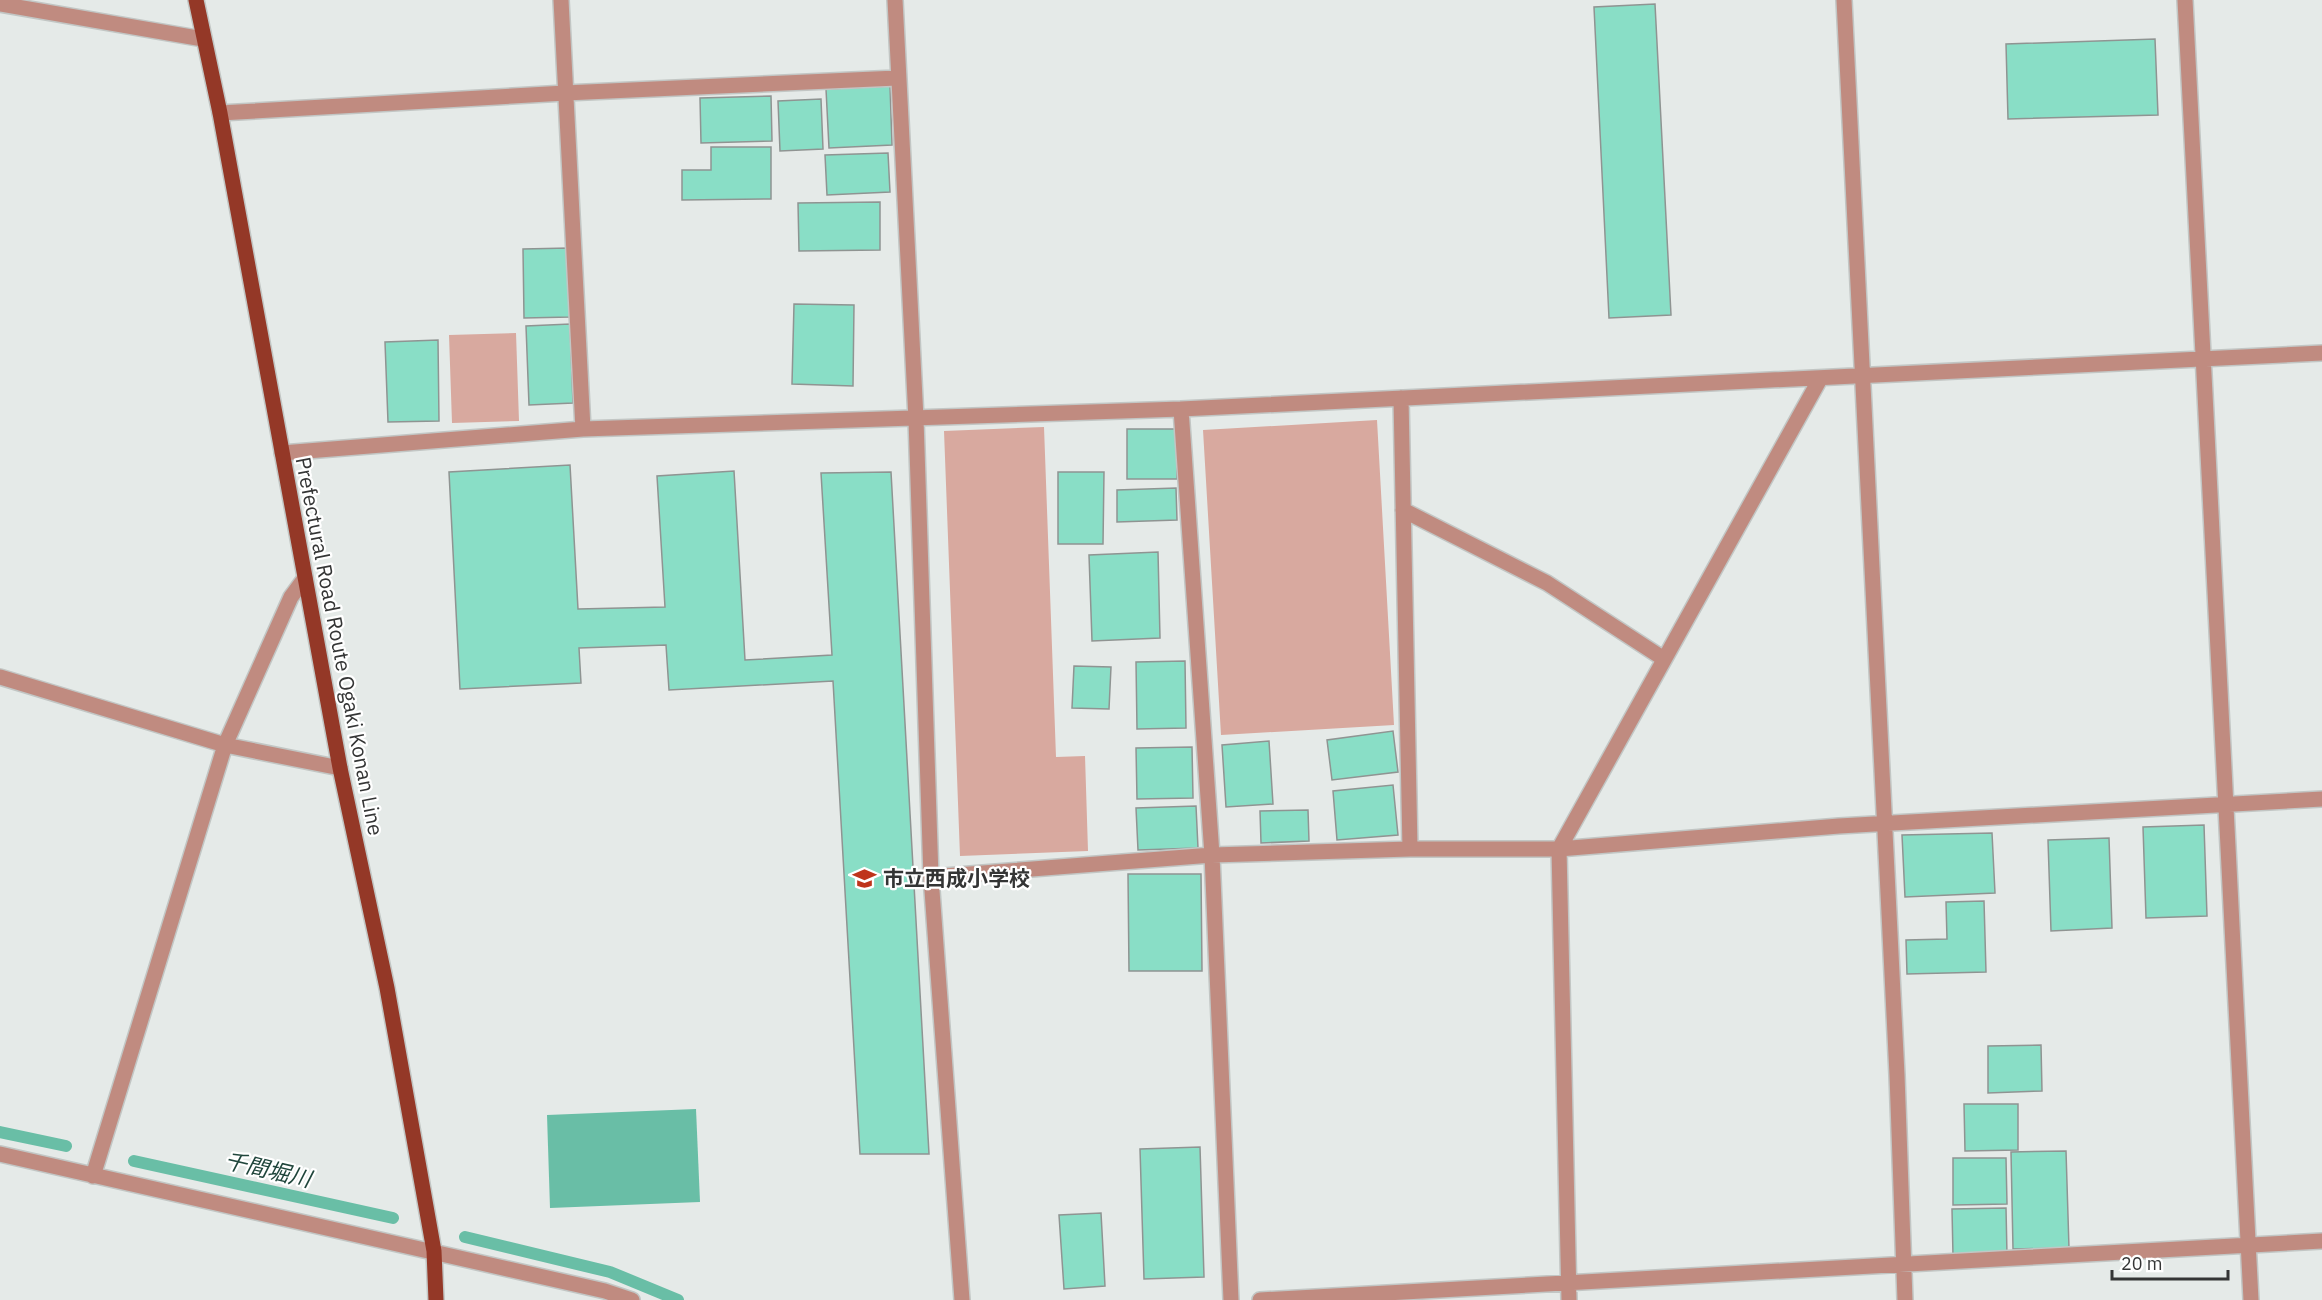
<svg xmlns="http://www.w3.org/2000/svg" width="2322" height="1300" viewBox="0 0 2322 1300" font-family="'IBM Plex Sans','Noto Sans JP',sans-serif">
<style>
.green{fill:#d8a99f}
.water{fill:#69bea6}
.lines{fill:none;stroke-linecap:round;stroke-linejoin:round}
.stream{stroke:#69bea6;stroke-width:12}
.building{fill:#89dec6;stroke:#8f9492;stroke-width:1.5}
.minor-casing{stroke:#c2c6c4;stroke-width:18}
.major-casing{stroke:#c2c6c4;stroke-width:18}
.minor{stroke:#c08b80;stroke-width:15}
.major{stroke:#943827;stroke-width:15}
.labels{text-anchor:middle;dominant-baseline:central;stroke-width:4.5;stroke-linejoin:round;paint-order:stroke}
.street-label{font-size:21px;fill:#343535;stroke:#fff}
.poi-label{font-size:21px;font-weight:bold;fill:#343535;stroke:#fff;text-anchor:start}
.water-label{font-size:22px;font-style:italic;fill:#20463c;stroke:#fff}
</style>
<rect width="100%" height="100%" fill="#e5eae8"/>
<path class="green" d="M516,333L519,421L452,423L449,335Z
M1377,420L1394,725L1221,735L1203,430Z
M1044,427L1056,757L1085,756L1088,851L960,856L944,431Z"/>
<path class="water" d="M696,1109L700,1202L550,1208L547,1115Z"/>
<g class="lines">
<path class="stream" d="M0,1132L66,1146
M134,1161L393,1218
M465,1237L610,1272L678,1300"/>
</g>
<path class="building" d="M1655,4L1671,315L1609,318L1594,7Z
M2155,39L2158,115L2008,119L2006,44Z
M890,86L892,145L829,148L826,89Z
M771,96L772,141L701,143L700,98Z
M821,99L823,149L780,151L778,101Z
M711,147H771V199L682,200V170H711Z
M888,153L890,192L827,195L825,155Z
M880,202V250L799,251L798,203Z
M569,248L570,317L524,318L523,249Z
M794,304L854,305L853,386L792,384Z
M570,324L573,403L529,405L526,326Z
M438,340L439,421L388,422L385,342Z
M1127,429H1177V479H1127Z
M570,465L578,609L665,607L657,476L734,471L745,660L832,655L821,473L891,472L929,1154H860L833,681L669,690L666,645L579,648L581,683L460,689L449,472Z
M1058,472H1104L1103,544H1058Z
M1176,488L1177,520L1117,522V490Z
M1158,552L1160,638L1092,641L1089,555Z
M1185,661L1186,728L1137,729L1136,662Z
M1074,666L1111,667L1109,709L1072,708Z
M1393,731L1398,772L1332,780L1327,740Z
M1269,741L1273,804L1226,807L1222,745Z
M1192,747L1193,798L1137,799L1136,748Z
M1393,785L1398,835L1337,840L1333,791Z
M1196,806L1198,848L1138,850L1136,808Z
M1308,810L1309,841L1261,843L1260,811Z
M2204,825L2207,916L2146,918L2143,827Z
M1992,833L1995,893L1905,897L1902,835Z
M2109,838L2112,928L2051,931L2048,840Z
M1128,874H1201L1202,971H1129Z
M1984,901L1986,972L1907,974L1906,940L1947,939L1946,902Z
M2041,1045L2042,1091L1988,1093V1046Z
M1964,1104H2018V1150L1965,1151Z
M1200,1147L1204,1277L1144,1279L1140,1149Z
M2066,1151L2069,1248L2013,1249L2011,1152Z
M1953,1158H2006L2007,1204L1953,1205Z
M2006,1208L2007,1255L1953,1256L1952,1209Z
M1101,1213L1105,1286L1064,1289L1059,1215Z"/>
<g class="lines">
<defs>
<path id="minor" d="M561,0L583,429
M895,0L916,419L931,877L962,1300
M1844,0L1897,1075L1905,1300
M2185,0L2251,1300
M0,4L203,39
M220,113L565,93L897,78
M1401,398L1410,849
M1181,409L1212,855L1231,1300
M282,453L583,429L1181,409L2322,353
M1403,510L1547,583L1664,659
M0,677L225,745L340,768
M931,877L1212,855L1410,849H1559L1839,826L2322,799
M0,1154L605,1291L632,1300
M93,1176L225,745L291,597L305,578
M1260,1300L2322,1241
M1569,1300L1559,849L1820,379"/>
<path id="major" d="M196,0L220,113L340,768L387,988L434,1251L436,1300"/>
</defs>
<use href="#minor" class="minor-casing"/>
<use href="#major" class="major-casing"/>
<use href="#minor" class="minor"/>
<use href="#major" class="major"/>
</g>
<defs>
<symbol id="school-bare" viewBox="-9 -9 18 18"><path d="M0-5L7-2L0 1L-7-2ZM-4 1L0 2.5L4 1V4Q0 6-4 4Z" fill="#bf341b" stroke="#fff" stroke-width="2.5" paint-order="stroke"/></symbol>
</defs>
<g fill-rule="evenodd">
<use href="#school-bare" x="848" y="862" width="33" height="33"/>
</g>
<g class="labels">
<g class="street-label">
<text transform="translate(340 646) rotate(79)">Prefectural Road Route Ogaki Konan Line</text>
</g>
<g class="poi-label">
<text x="883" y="878">市立西成小学校</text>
</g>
<g class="water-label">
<text transform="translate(268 1169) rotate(13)">千間堀川</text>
</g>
</g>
<path d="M2112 1270v9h116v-9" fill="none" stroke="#343535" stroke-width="3"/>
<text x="2121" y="1270" font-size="18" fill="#343535" stroke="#ffffff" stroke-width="4.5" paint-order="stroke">20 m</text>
</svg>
